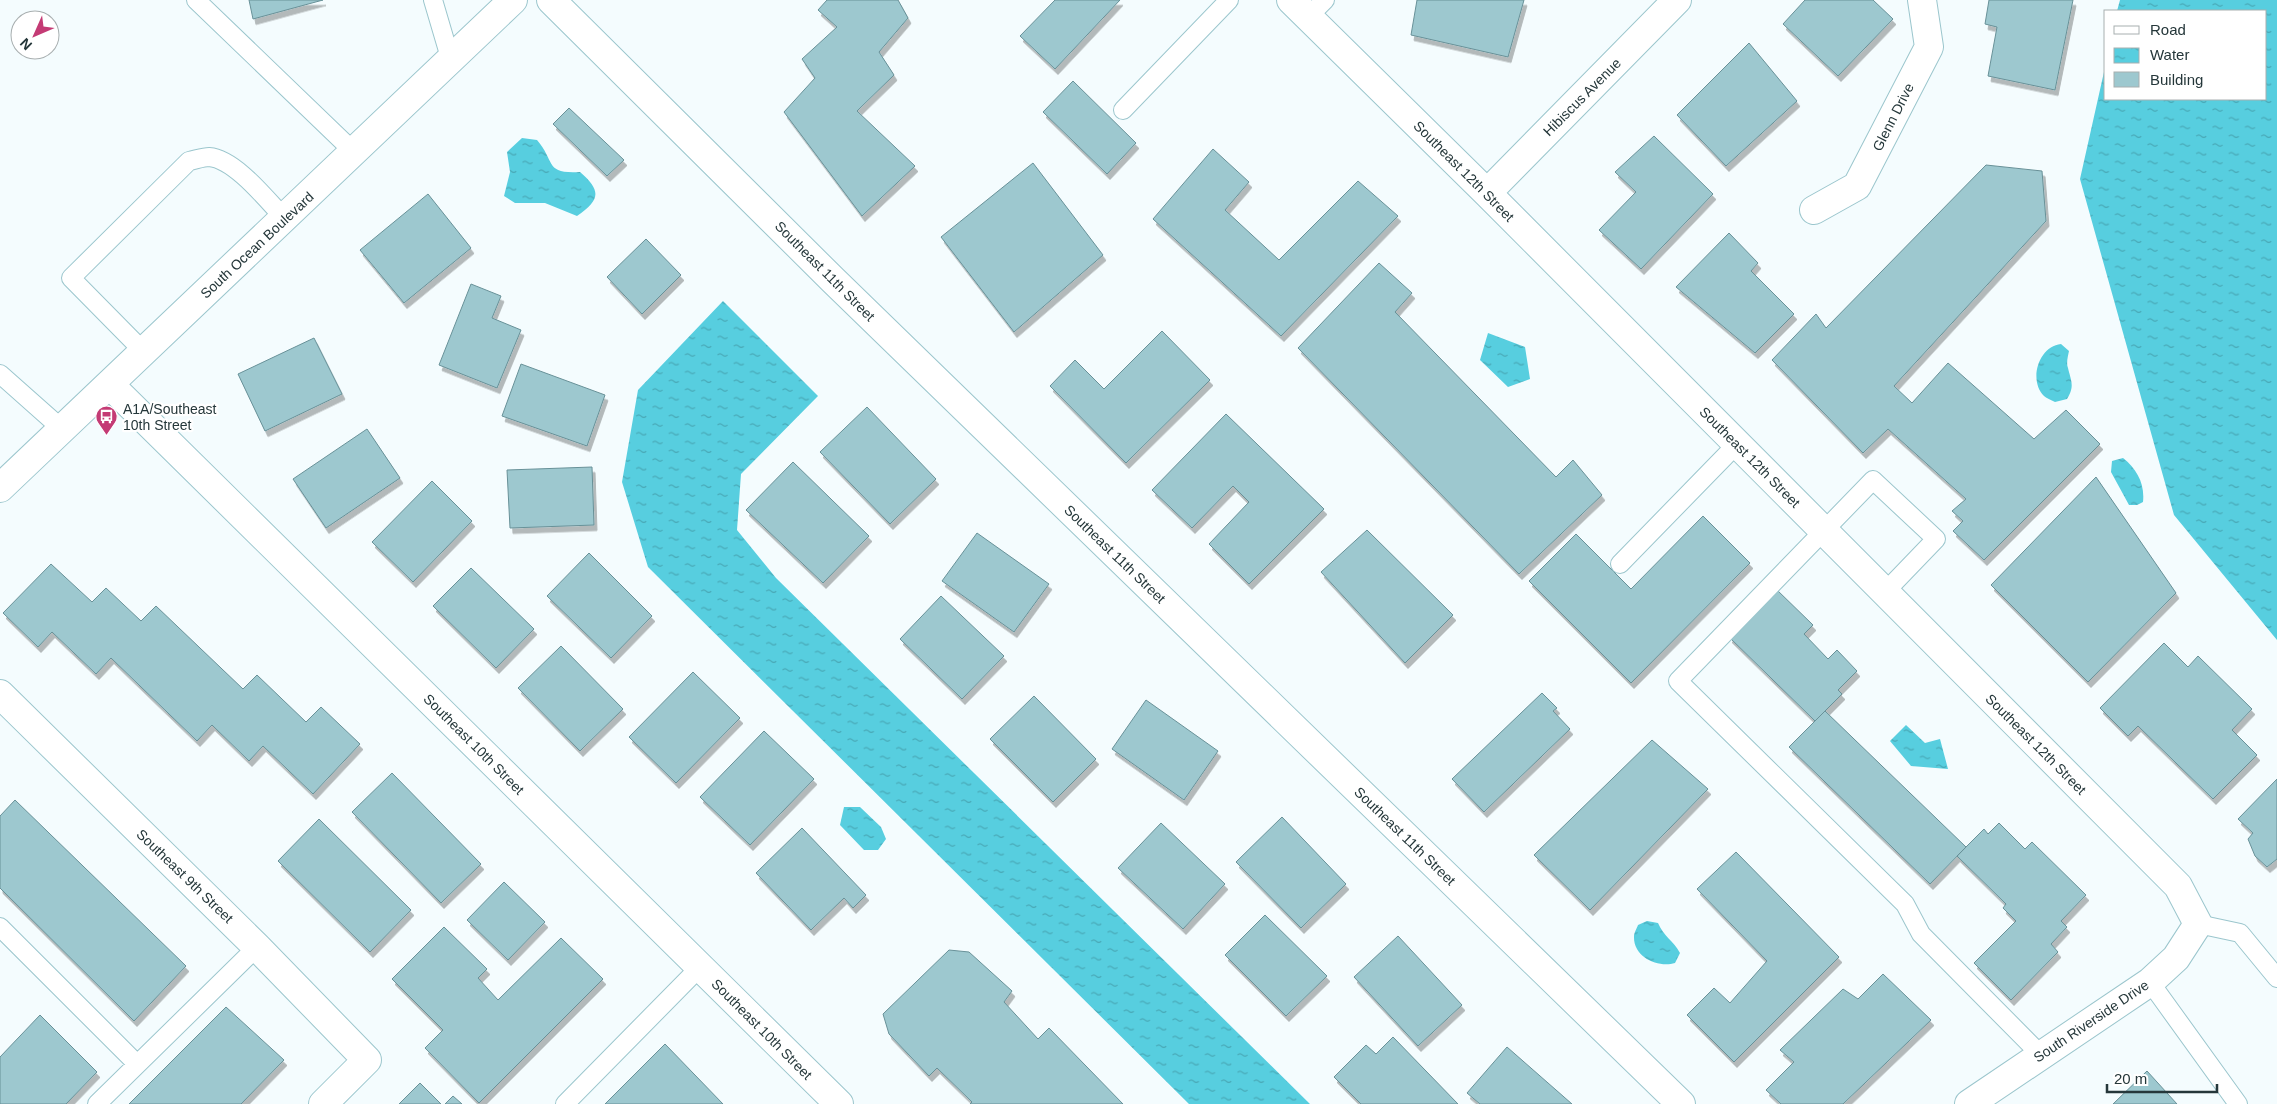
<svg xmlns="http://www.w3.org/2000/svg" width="2277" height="1104" viewBox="0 0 2277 1104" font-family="Arial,sans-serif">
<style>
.water{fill:url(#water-ripples)}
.building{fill:#9dc8cf;stroke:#689198;filter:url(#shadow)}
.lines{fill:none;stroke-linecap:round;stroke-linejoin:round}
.service-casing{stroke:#9bc6cd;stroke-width:20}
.minor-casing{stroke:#9bc6cd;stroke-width:30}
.primary-casing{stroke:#9bc6cd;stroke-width:30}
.service{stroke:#fff;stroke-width:18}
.minor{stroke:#fff;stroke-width:28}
.primary{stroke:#fff;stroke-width:28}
.labels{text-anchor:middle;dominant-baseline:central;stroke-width:4.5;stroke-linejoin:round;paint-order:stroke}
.street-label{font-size:14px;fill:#25373a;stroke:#fff}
.poi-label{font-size:14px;fill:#25373a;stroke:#fff;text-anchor:start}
</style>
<defs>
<pattern id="water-ripples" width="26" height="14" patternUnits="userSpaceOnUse" patternTransform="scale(1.25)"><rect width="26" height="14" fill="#57cedf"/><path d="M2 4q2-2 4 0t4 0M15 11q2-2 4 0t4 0" fill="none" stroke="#48a8b6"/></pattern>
<filter id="shadow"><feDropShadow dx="3" dy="5.5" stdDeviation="0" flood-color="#0004"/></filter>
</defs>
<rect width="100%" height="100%" fill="#f4fcfe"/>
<path class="water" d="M2120,0H2277V640L2174,515L2080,179L2106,63V99H2266V11H2117Z
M522,138L537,140C556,162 544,174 580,172C602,191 600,200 577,216L545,203H515L504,196L510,172L507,152Z
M723,301L818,396L741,474L737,530L776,578L1310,1104H1189L648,567L622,482L638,390Z
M1488,333L1525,347L1530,379L1508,387L1480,360Z
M2061,344L2069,351C2068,356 2066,363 2068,368C2071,381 2075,386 2067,399L2055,402C2051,400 2046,398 2044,396C2028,380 2039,346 2061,344Z
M2123,458C2137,469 2145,484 2143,502L2137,505H2129L2111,472L2112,461Z
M1906,725L1925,743L1940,739L1948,769L1911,766L1890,741Z
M844,807H860L881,827L886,839L878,850H864L840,825Z
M1647,921L1658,923C1664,937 1673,940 1680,953L1675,963C1659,968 1633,958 1634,936C1634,933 1637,928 1638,925Z"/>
<path class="building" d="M249,0H323L253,19Z
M827,0H898L908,18L879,52L894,75L857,111L915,166L862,216L784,112L815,78L802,59L837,27L818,10Z
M1055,0H1120L1055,69L1020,36Z
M1417,0H1524L1508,57L1411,35Z
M1805,0H1873L1893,19L1838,76L1783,24Z
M1989,0H2073L2055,90L1988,76L1997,27L1985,24Z
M1749,43L1797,101L1726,166L1677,115Z
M1073,81L1136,143L1107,174L1043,112Z
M569,108L624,160L607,176L553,124Z
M1654,136L1713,194L1641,269L1599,230L1636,192L1615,172Z
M1213,149L1249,182L1225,210L1279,260L1358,181L1398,216L1281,336L1153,219Z
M1033,163L1103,255L1014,332L941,237Z
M1986,165L2042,171L2046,221L1894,386L1912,403L1948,363L2034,439L2066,410L2100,444L1984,560L1953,531L1963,521L1952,511L1966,499L1888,429L1863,453L1772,360L1816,314L1826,328Z
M428,194L471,248L404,303L360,250Z
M1729,233L1758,263L1751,271L1794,314L1755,353L1676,287Z
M646,239L681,275L642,314L607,277Z
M1379,263L1412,293L1395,312L1556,477L1573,460L1602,495L1519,574L1298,348Z
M471,284L501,296L492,318L521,330L497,388L439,365Z
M1162,331L1210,380L1126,463L1050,386L1075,360L1104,389Z
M314,338L342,394L265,431L238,374Z
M521,364L605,395L587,446L502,416Z
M867,407L936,479L890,524L820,452Z
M1226,414L1324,509L1249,584L1209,544L1249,502L1233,486L1192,528L1152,490Z
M367,429L400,478L326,528L293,479Z
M793,462L869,536L823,583L746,510Z
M592,467L594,525L510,528L507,470Z
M2096,477L2176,593L2088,682L1991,585Z
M432,481L472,521L413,582L372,542Z
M1703,516L1750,563L1631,683L1529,581L1576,534L1631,589Z
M1367,530L1453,615L1405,663L1321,572Z
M977,533L1049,584L1014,632L942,581Z
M589,553L652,616L611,658L547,596Z
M51,564L92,602L106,588L141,621L156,606L243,689L257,675L306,722L321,707L360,744L313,794L263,746L249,761L212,725L197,741L111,658L96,674L52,632L38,647L3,613Z
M471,568L534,629L496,668L433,606Z
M1776,589L1813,625L1804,634L1828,659L1837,650L1857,671L1838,690L1842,694L1815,721L1729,637Z
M941,596L1004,656L962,699L900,639Z
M2164,643L2188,667L2198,656L2252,709L2232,730L2257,755L2213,799L2138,726L2128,736L2100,708Z
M561,646L623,709L580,751L518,688Z
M693,672L740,718L676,783L629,737Z
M1542,693L1557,708L1553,711L1570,729L1484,812L1452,779Z
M1034,696L1096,759L1053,802L990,739Z
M1146,700L1218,751L1184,800L1112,749Z
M1825,711L1966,847L1930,884L1789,747Z
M764,731L814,779L750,845L700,797Z
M1652,740L1708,789L1590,910L1534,855Z
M392,773L481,864L441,903L352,812Z
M2277,779V859L2267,867L2255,856L2248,839L2253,833L2238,819Z
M15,800L186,966L134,1021L0,888V816Z
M1282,817L1346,884L1301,928L1236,862Z
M319,819L411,910L370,952L278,861Z
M1161,823L1225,884L1183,929L1118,868Z
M1999,823L2025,849L2032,842L2086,895L2061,921L2067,927L2051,944L2058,952L2011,1000L1974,963L2016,921L2003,908L2006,904L1957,856L1984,829L1988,834Z
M802,828L866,895L853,908L844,898L811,930L756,873Z
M1736,852L1839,957L1734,1062L1687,1015L1714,988L1730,1003L1767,961L1697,889Z
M504,882L545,922L508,960L467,920Z
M1265,915L1327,976L1286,1016L1225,955Z
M444,927L487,969L478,978L498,1000L561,938L603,979L479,1103L425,1048L443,1030L392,979Z
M1398,936L1462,1005L1418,1046L1354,977Z
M949,950L969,952L1012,991L1004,1002L1038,1039L1049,1028L1123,1104H970L972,1102L937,1068L929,1076L889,1034L883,1014Z
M1883,974L1931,1020L1843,1104H1781L1766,1090L1794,1062L1780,1050L1843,989L1858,999Z
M226,1007L284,1060L241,1104H129Z
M40,1015L97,1072L66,1104H0V1057Z
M1393,1037L1458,1104H1361L1334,1077L1366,1045L1376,1054Z
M665,1044L723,1104H605Z
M1507,1047L1572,1104H1480L1467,1093Z
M2147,1071L2177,1104H2113Z
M420,1083L441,1104H399Z
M453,1096L462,1104H445Z"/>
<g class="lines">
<defs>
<path id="service" d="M196,0L355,153
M433,0L451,61
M1308,17L1325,0
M1123,110L1229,0
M144,352L71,278L189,161C195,160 203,157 209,157C235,159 267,200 285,219
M0,374L62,429
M1620,564L1737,444
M1885,592L1936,539L1873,480L1678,681L1905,904L1921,934L2041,1055
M2198,924L2240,933L2277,978
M0,927L137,1064
M2150,982L2238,1104
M97,1104L257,947
M565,1104L700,967"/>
<path id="minor" d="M551,0L833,280L1681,1104
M1291,0L1487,193L2178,886L2198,924L2176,958L2150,982L1969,1104
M1487,193L1677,0
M1814,210L1857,186L1929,47L1922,0
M110,385L839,1104
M0,694L257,947L367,1060L323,1104"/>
<path id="primary" d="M0,488L513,0"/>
</defs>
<use href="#service" class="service-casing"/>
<use href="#minor" class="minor-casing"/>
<use href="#primary" class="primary-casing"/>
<use href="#service" class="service"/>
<use href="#minor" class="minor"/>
<use href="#primary" class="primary"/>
</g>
<defs>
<symbol id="bus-pin" viewBox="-11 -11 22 30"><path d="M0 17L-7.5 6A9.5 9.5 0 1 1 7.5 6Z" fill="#c43b75" stroke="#fff"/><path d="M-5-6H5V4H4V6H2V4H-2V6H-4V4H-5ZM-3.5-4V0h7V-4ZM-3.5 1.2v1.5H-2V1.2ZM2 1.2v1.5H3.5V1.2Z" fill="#fff"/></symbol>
</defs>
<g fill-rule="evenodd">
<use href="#bus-pin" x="94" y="404" width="25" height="34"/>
</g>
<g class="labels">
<g class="street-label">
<text transform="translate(1582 97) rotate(-45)">Hibiscus Avenue</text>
<text transform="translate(1893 117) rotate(-63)">Glenn Drive</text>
<text transform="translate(1464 171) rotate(45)">Southeast 12th Street</text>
<text transform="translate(257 245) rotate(-43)">South Ocean Boulevard</text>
<text transform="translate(825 271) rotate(45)">Southeast 11th Street</text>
<text transform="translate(1750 457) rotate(45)">Southeast 12th Street</text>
<text transform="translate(1115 554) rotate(44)">Southeast 11th Street</text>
<text transform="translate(474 744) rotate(45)">Southeast 10th Street</text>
<text transform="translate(2036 744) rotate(45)">Southeast 12th Street</text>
<text transform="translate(1405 836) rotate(44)">Southeast 11th Street</text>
<text transform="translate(185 876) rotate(44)">Southeast 9th Street</text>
<text transform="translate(2091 1021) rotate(-34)">South Riverside Drive</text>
<text transform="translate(762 1029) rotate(45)">Southeast 10th Street</text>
</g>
<g class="poi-label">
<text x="123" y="409">A1A/Southeast<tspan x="123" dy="16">10th Street</tspan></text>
</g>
</g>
<rect x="2104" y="10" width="162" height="90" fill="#ffffff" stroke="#a8afb0"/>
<rect x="2114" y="26" width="25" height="8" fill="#ffffff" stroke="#a8afb0"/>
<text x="2150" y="35" font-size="15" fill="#25373a">Road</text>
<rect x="2114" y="48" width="25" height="15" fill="url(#water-ripples)" stroke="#a8afb0"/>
<text x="2150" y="60" font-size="15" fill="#25373a">Water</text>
<rect x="2114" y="72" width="25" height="15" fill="#9dc8cf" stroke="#a8afb0"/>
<text x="2150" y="85" font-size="15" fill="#25373a">Building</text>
<g transform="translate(35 35) rotate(225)"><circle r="24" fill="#ffffff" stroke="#a8afb0"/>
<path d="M0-4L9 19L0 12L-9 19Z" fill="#c43b75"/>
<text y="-8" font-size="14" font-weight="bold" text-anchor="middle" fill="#25373a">N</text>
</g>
<path d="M2107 1084v8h110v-8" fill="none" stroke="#25373a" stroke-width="2.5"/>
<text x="2114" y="1084" font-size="15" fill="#25373a" stroke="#ffffff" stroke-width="4" paint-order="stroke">20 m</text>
</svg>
